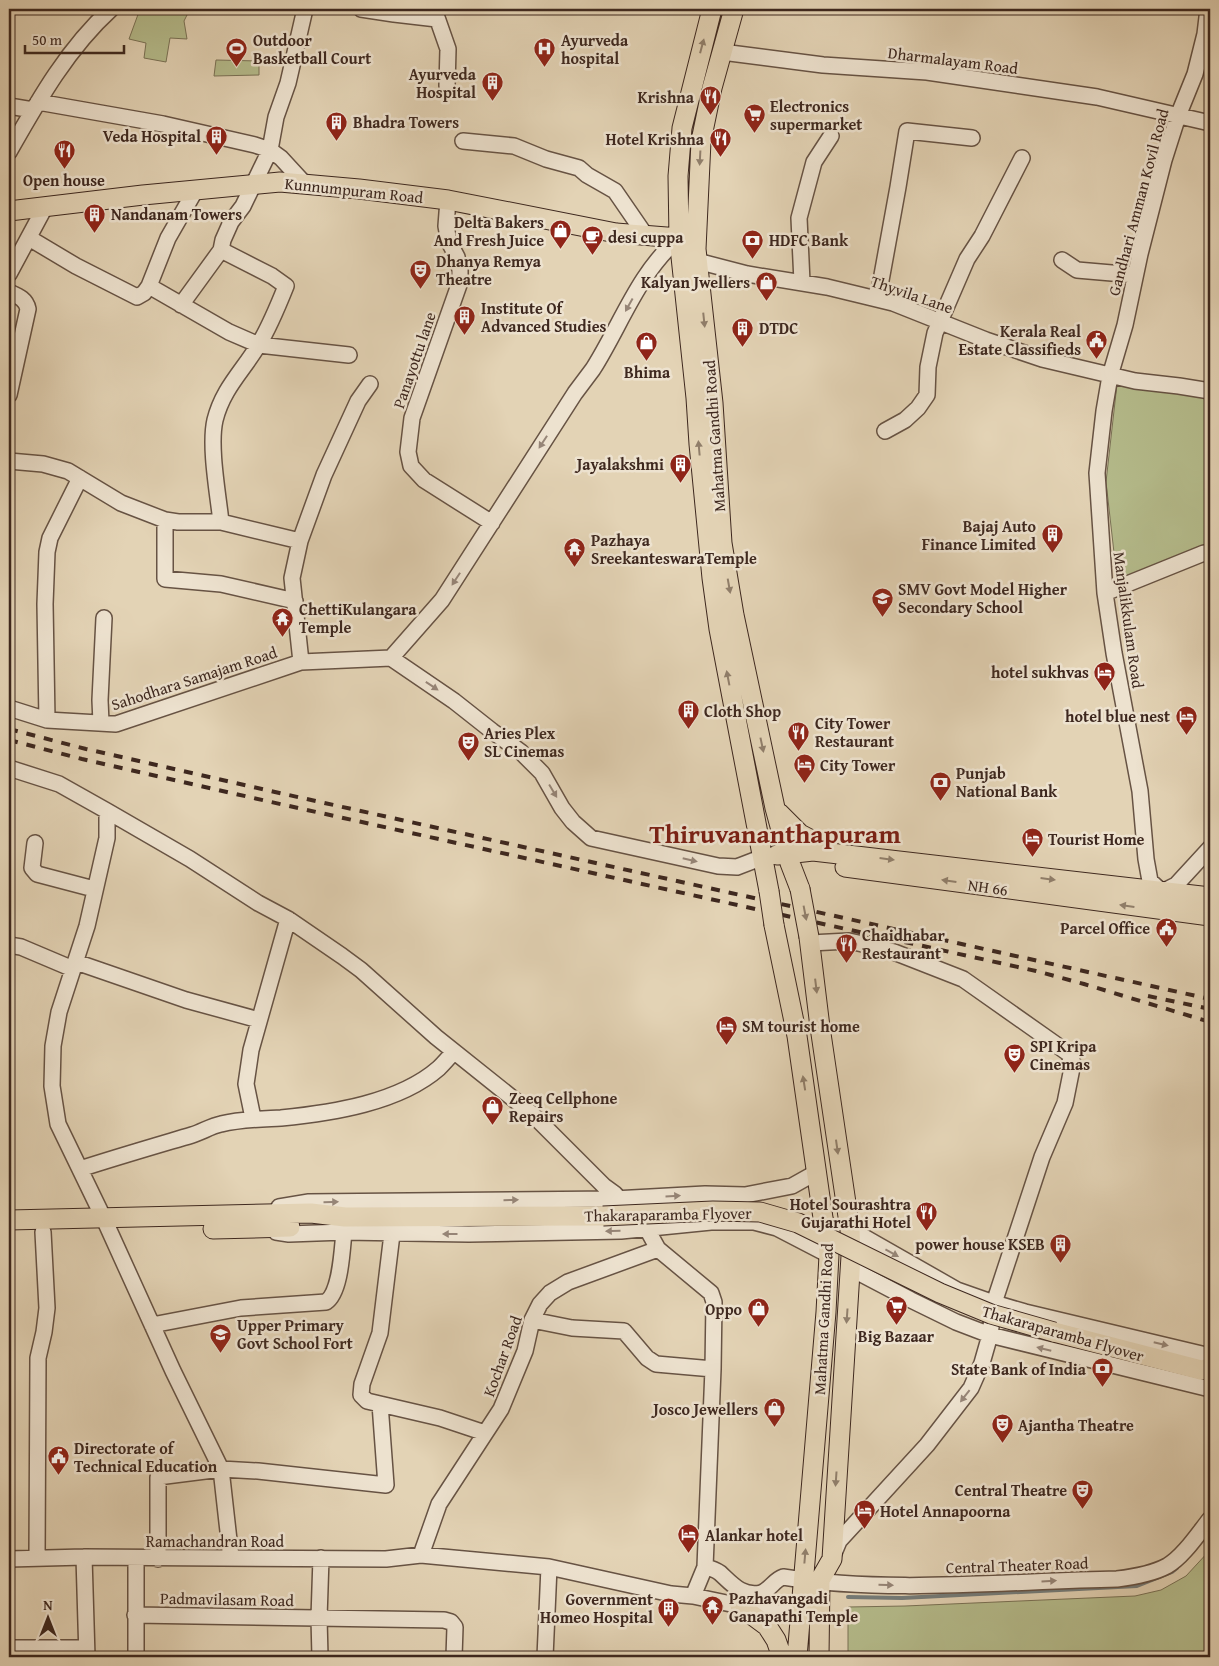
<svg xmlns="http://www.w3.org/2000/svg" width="1219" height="1666" viewBox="0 0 1219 1666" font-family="'Gentium Book Plus',serif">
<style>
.green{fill:#b5bc8c;stroke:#7a7256}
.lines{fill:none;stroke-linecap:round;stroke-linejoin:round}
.stream{stroke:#757d7b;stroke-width:4}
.minor-casing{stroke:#675344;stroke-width:18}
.major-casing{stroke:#3e281f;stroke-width:21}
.minor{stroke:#ede2cf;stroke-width:15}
.major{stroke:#e3d3b5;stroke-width:19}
.rail{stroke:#3e281f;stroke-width:4;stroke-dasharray:9 9;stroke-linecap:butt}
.major-bridge-casing{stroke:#3e281f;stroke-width:21;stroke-linecap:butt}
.major-bridge{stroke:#e3d3b5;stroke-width:19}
.oneway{fill:#907e6a}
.oneway2{fill:#968577}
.labels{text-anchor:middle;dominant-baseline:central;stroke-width:5;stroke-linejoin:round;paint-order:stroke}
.poi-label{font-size:16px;font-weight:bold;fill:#3e281f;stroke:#ede2cf;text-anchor:start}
.street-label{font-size:16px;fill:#3e281f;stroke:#ede2cf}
.town-label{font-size:26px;font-weight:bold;fill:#7a1f14;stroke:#ede2cf}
</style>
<rect width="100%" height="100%" fill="#e3d3b5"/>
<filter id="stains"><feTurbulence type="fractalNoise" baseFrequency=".004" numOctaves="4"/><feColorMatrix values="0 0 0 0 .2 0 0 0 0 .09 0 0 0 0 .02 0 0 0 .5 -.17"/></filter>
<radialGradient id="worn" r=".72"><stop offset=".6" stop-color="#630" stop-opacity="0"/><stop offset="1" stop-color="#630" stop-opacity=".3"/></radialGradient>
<path class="green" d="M140,9H188V13L184,21L187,39L170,38L166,62L144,58L146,43L129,39Z
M216,60L259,61V75L214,76Z
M1118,375L1210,392V548L1117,579L1106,482Z
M1210,1550V1657H848V1607L905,1606L1135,1596L1161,1590L1186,1576Z"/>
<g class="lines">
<path class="stream" d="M848,1597L902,1598L1137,1586L1172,1572L1177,1568"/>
<defs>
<path id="minor" d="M361,9L394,14L437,19
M434,9L448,49L447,86
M722,52L823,65L927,72L1097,97L1210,123
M38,102L163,124L255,145L270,150L281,158L304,183
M9,106L33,110
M463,141L514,146L546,159L579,168L587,175L615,191L646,236
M9,152C38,101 67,49 111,9
M448,200L446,226L449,242L457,257L460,270V282L412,418L408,452L411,466L424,480L492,523
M29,238L76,266L137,297L144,293L149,286L168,238L195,191
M1062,260L1077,270L1135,275
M697,261L747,274L827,287L893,303L986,340L1042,359L1135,381L1179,386L1210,391
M9,274L45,207
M802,282L799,218L814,162L831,136
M149,286L229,332L259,345L349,355
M9,292C18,296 26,299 28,309L9,395
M874,298L880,286L898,187L907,131L972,138
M181,305L221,250L223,240L231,222L243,206L270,150L276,117L288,83L305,9
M885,431L905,420L918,408L927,395L928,367L935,333L967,259L982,236L1022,158
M9,461L43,464L68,471L121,503L165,520L178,522H221L300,541
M165,520V579L221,584L295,601
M221,522C218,494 209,446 215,420C223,388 243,371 259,344C270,326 278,306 286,286L272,276L221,250
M1105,593L1204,553L1210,554
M391,658L442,600L575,393C581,385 587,377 593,369C621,325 638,273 679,238
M391,658L454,701L492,731L521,752L542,773L562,808L573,822L591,838L718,866L737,867L763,857
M301,662L292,578L300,541L324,475L358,401L370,384
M9,708L47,720L116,724L301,662L391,658
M47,720L45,604L47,552L50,538L80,478
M101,723L100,700L104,618
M9,768L59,784L107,811L190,859L258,903L288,919L342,956L361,970L436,1037L531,1113L604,1186L615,1194L614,1199L647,1229L658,1249L568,1282L550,1293L540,1304L532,1320L525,1351L501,1409L439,1504L421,1555
M107,811V838L87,926L59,1012L53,1046L52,1086L58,1124L104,1219L173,1371L221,1469L231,1558
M35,843L32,868L37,874L94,889
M1162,892L1150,881L1146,859L1140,791L1114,653L1105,593L1097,473L1104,411L1110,376L1125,325L1140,254L1164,160L1178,116L1195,74L1205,34L1208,9
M1162,892L1176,885L1210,848
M810,943L849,941L867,945L894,952L963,979L1068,1053L1073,1063L1065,1103L1042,1157L994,1303L990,1335L982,1363L971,1388L927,1445L839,1541L834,1553
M9,945L21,947L73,969
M76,962L186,1000L259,1020
M253,1118L246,1084L251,1050L288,919
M80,1169C117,1157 155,1146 192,1135C202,1132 211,1126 221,1124C241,1119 261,1119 281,1118C332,1113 399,1103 439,1068C444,1063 449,1057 454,1052
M279,1207L309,1202L614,1199L705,1194L745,1195L792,1186L817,1172
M850,1229L957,1290L994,1303L1025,1312L1210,1356
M276,1232L289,1234L344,1232L469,1234L621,1231L711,1222H754L777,1228L829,1255
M392,1234L380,1333L362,1384L361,1395L367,1401L440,1418L485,1433
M658,1249L711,1293L714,1302L713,1369L705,1567L693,1596
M850,1268L911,1300L956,1322L990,1335L1210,1389
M532,1320L572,1328L624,1331L647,1358L656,1364L713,1369
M152,1325L241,1308L326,1302C341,1292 342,1249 344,1232
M84,1557L87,1657
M37,1558L38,1358L44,1332L47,1308L43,1232
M136,1558V1657
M9,1559L84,1557L386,1559L421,1555L549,1567L671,1594L693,1596L769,1612L812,1615
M158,1559V1477L221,1469L258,1471L386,1485L380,1404
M705,1567C710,1568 716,1570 720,1573C732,1584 742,1597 761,1593C770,1590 774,1580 783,1577C894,1594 1006,1581 1117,1579C1134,1577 1152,1574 1167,1566C1183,1557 1198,1534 1210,1519
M135,1615L444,1620L451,1622L455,1627L454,1657
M9,1648H86
M320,1657L319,1618L321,1558
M545,1657L549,1567"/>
<path id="major" d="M712,9L682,128L678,176L679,238L696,398L699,444L712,578L719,629L769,891
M734,9L712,88L701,141L696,249L713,403L722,543L734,615L775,808L790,863L800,889
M9,211L143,195L280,182L359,189L448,200L616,233L679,238L691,237
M779,813L800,834L829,849
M777,855L813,851L1210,897
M845,867L1210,916
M774,925L797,1036L823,1218L828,1239L829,1255L826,1312L797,1657
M809,937L820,1027L850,1230L851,1256L832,1559L820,1580L819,1657
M9,1220L311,1213L345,1217L603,1216
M213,1229L290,1227
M1054,1332L1201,1370L1210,1368
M740,1606L767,1626L776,1640L782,1657"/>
</defs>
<use href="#minor" class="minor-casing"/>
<use href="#major" class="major-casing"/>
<use href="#minor" class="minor"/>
<use href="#major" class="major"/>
<path class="rail" d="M9,729L86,749L275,792L1210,999
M9,740L82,759L271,802L1036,971L1084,984L1210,1022
M1148,996L1210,1009"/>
<defs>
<path id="major-bridge" d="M800,889L809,937
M769,891L774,925
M603,1216L713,1211L760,1212L798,1223L940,1293L991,1314L1054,1332"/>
</defs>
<use href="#major-bridge" class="major-bridge-casing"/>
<use href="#major-bridge" class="major-bridge"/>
</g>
<defs><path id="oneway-solid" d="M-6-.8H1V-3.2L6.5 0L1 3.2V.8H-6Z" transform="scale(1.25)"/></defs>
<g class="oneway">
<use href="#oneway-solid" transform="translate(702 46) rotate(-75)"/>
<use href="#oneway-solid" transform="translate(700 158) rotate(93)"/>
<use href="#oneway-solid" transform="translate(704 320) rotate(84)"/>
<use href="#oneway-solid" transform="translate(699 448) rotate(-95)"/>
<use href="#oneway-solid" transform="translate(729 586) rotate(80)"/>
<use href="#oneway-solid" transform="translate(728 678) rotate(-101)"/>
<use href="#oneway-solid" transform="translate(762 745) rotate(78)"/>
<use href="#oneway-solid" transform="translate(887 859) rotate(7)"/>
<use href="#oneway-solid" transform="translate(1048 879) rotate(7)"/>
<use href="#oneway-solid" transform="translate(949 881) rotate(-172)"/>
<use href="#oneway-solid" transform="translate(1127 906) rotate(-172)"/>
<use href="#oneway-solid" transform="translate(805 913) rotate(79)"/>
<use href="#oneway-solid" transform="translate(816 986) rotate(83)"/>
<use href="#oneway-solid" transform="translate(804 1083) rotate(-99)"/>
<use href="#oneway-solid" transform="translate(837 1147) rotate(82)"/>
<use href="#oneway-solid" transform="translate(847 1316) rotate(94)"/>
<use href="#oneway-solid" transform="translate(836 1479) rotate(94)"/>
<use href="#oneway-solid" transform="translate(805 1556) rotate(-85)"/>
</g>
<g class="oneway2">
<use href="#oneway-solid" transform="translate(629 305) rotate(119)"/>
<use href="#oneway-solid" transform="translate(543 442) rotate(123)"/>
<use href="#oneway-solid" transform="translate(456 579) rotate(123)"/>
<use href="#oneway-solid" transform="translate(432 686) rotate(34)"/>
<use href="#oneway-solid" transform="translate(553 791) rotate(59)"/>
<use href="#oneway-solid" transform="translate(690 860) rotate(13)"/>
<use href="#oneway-solid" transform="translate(673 1196) rotate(-3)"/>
<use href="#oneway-solid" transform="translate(511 1200) rotate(-1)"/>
<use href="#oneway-solid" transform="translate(331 1202) rotate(-1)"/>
<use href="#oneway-solid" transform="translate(613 1231) rotate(179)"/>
<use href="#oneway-solid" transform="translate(450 1234) rotate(-180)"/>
<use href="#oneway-solid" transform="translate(892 1253) rotate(29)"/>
<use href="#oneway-solid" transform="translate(1161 1344) rotate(13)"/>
<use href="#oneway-solid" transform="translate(1044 1349) rotate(-166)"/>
<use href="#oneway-solid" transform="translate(965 1396) rotate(128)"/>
<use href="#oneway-solid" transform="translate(1049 1581) rotate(-3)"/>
<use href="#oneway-solid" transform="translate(886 1585) rotate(1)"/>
</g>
<defs>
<symbol id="stadium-pin" viewBox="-11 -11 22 30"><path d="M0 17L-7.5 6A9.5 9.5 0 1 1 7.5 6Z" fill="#8f2418" stroke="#ede2cf"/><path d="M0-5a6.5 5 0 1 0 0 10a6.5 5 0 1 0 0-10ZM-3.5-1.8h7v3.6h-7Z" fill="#fff"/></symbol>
<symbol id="hospital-pin" viewBox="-11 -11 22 30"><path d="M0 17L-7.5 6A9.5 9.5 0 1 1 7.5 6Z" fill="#8f2418" stroke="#ede2cf"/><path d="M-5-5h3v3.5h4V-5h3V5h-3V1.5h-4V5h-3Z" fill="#fff"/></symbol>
<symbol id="building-pin" viewBox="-11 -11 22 30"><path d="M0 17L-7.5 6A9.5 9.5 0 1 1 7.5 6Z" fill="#8f2418" stroke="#ede2cf"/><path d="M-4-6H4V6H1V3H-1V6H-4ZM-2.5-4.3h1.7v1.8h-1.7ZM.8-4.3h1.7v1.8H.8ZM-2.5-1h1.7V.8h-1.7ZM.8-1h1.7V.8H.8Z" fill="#fff"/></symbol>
<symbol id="restaurant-pin" viewBox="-11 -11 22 30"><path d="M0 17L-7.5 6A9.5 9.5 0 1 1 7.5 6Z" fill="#8f2418" stroke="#ede2cf"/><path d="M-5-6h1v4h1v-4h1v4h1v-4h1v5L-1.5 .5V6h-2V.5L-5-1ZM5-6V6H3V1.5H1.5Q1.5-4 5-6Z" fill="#fff"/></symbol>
<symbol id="supermarket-pin" viewBox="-11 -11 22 30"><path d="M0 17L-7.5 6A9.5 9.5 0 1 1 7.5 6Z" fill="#8f2418" stroke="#ede2cf"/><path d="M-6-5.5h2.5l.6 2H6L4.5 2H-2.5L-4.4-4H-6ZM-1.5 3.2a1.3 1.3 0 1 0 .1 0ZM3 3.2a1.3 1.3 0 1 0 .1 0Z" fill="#fff"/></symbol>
<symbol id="shop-pin" viewBox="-11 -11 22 30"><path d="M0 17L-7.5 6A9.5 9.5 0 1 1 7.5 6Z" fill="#8f2418" stroke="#ede2cf"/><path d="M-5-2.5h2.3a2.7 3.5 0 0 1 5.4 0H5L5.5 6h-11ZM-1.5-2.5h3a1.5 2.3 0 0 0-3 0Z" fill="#fff"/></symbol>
<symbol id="cafe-pin" viewBox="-11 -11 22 30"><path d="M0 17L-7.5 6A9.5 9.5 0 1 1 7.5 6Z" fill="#8f2418" stroke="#ede2cf"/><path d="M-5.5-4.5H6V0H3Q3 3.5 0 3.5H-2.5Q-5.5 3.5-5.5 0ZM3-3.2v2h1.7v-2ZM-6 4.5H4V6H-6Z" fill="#fff"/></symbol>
<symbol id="bank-pin" viewBox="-11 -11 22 30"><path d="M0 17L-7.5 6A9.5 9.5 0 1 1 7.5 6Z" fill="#8f2418" stroke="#ede2cf"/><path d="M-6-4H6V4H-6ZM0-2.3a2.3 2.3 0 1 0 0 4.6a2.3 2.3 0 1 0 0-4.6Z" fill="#fff"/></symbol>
<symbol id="theatre-pin" viewBox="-11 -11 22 30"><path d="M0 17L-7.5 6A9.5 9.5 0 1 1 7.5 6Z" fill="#8f2418" stroke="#ede2cf"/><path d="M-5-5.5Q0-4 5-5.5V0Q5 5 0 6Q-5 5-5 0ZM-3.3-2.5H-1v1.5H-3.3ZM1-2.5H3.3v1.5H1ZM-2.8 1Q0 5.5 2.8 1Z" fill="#fff"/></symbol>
<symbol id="civic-pin" viewBox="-11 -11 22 30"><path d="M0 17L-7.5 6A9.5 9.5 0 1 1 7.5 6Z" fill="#8f2418" stroke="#ede2cf"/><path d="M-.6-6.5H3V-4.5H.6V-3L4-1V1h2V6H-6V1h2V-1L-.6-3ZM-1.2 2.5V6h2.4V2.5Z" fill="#fff"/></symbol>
<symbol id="temple-pin" viewBox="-11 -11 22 30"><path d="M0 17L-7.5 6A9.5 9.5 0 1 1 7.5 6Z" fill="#8f2418" stroke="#ede2cf"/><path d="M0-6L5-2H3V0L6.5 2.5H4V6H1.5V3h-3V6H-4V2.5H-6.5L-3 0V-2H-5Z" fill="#fff"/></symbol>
<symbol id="school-pin" viewBox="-11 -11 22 30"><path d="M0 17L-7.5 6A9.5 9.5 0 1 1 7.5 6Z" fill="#8f2418" stroke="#ede2cf"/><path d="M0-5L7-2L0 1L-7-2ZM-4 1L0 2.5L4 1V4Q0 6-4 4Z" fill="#fff"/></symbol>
<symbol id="hotel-pin" viewBox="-11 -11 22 30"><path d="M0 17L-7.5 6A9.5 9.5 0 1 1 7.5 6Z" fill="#8f2418" stroke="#ede2cf"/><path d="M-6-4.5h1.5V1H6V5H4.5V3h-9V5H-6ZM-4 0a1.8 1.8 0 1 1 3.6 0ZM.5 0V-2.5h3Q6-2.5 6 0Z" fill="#fff"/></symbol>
</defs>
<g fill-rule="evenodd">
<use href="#stadium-pin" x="224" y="36" width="25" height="34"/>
<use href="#hospital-pin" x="532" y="36" width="25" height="34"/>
<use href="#building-pin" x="480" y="70" width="25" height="34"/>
<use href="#restaurant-pin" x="698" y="84" width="25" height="34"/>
<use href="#supermarket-pin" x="742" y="102" width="25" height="34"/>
<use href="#building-pin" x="324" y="110" width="25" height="34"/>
<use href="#building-pin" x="204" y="124" width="25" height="34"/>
<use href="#restaurant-pin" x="708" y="126" width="25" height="34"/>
<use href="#restaurant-pin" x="52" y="138" width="25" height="34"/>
<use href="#building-pin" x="82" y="202" width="25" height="34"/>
<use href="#shop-pin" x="548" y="218" width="25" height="34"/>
<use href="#cafe-pin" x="580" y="224" width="25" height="34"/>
<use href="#bank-pin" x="740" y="228" width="25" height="34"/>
<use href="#theatre-pin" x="408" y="258" width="25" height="34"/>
<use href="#shop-pin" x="754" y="270" width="25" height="34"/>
<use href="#building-pin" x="452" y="304" width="25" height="34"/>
<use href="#building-pin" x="730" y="316" width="25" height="34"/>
<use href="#civic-pin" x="1084" y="328" width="25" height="34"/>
<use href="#shop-pin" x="634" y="330" width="25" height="34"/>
<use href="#building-pin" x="668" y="452" width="25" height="34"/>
<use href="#building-pin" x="1040" y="522" width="25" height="34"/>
<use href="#temple-pin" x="562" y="536" width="25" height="34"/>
<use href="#school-pin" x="870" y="586" width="25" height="34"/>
<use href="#temple-pin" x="270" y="606" width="25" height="34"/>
<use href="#hotel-pin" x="1092" y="660" width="25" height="34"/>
<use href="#building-pin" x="676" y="698" width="25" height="34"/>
<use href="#hotel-pin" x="1174" y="704" width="25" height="34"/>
<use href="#restaurant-pin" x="786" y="720" width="25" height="34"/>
<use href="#theatre-pin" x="456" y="730" width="25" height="34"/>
<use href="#hotel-pin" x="792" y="752" width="25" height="34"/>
<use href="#bank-pin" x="928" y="770" width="25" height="34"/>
<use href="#hotel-pin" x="1020" y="826" width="25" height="34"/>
<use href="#civic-pin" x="1154" y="916" width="25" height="34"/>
<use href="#restaurant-pin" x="834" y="932" width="25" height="34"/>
<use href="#hotel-pin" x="714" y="1014" width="25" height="34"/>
<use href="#theatre-pin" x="1002" y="1042" width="25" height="34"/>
<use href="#shop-pin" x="480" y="1094" width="25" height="34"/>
<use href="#restaurant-pin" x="914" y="1200" width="25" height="34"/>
<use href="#building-pin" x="1048" y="1232" width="25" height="34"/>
<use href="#supermarket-pin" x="884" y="1294" width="25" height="34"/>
<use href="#shop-pin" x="746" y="1296" width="25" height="34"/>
<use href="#school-pin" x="208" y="1322" width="25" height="34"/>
<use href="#bank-pin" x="1090" y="1356" width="25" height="34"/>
<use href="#shop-pin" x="762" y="1396" width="25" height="34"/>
<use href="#theatre-pin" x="990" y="1412" width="25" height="34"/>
<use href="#civic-pin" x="46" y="1444" width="25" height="34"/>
<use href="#theatre-pin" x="1070" y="1478" width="25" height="34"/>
<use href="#hotel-pin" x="852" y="1498" width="25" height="34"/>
<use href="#hotel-pin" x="676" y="1522" width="25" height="34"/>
<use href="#temple-pin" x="700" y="1594" width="25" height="34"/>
<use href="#building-pin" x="656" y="1596" width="25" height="34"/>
</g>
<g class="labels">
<g class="poi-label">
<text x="253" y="40">Outdoor<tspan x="253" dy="18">Basketball Court</tspan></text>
<text x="561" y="40">Ayurveda<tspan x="561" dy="18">hospital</tspan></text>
<text x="476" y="74" text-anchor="end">Ayurveda<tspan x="476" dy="18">Hospital</tspan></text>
<text x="694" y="97" text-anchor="end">Krishna</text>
<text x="770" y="106">Electronics<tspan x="770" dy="18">supermarket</tspan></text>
<text x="353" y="122">Bhadra Towers</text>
<text x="201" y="136" text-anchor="end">Veda Hospital</text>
<text x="704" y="139" text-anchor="end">Hotel Krishna</text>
<text x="64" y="180" text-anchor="middle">Open house</text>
<text x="111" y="214">Nandanam Towers</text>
<text x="544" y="222" text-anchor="end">Delta Bakers<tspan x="544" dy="18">And Fresh Juice</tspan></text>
<text x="608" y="237">desi cuppa</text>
<text x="769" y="240">HDFC Bank</text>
<text x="436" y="261">Dhanya Remya<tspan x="436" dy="18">Theatre</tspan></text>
<text x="750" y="282" text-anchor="end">Kalyan Jwellers</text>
<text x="481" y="308">Institute Of<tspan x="481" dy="18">Advanced Studies</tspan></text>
<text x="759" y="328">DTDC</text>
<text x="1081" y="331" text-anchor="end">Kerala Real<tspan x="1081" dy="18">Estate Classifieds</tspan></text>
<text x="647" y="372" text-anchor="middle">Bhima</text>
<text x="664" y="464" text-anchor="end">Jayalakshmi</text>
<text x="1036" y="526" text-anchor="end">Bajaj Auto<tspan x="1036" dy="18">Finance Limited</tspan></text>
<text x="591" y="540">Pazhaya<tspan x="591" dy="18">SreekanteswaraTemple</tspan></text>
<text x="898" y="589">SMV Govt Model Higher<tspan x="898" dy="18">Secondary School</tspan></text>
<text x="299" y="609">ChettiKulangara<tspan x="299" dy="18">Temple</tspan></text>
<text x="1089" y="672" text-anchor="end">hotel sukhvas</text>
<text x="704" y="711">Cloth Shop</text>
<text x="1170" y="716" text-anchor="end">hotel blue nest</text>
<text x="815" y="723">City Tower<tspan x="815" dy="18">Restaurant</tspan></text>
<text x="484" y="733">Aries Plex<tspan x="484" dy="18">SL Cinemas</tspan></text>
<text x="820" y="765">City Tower</text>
<text x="956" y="773">Punjab<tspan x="956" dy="18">National Bank</tspan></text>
<text x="1048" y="839">Tourist Home</text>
<text x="1150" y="928" text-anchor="end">Parcel Office</text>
<text x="862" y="935">Chaidhabar<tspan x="862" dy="18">Restaurant</tspan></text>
<text x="742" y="1026">SM tourist home</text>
<text x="1030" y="1046">SPI Kripa<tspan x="1030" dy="18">Cinemas</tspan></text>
<text x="509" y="1098">Zeeq Cellphone<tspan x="509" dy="18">Repairs</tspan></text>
<text x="911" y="1204" text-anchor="end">Hotel Sourashtra<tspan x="911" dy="18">Gujarathi Hotel</tspan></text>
<text x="1045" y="1244" text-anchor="end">power house KSEB</text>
<text x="742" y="1309" text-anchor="end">Oppo</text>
<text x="237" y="1325">Upper Primary<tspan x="237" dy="18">Govt School Fort</tspan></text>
<text x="896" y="1336" text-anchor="middle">Big Bazaar</text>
<text x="1086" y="1369" text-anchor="end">State Bank of India</text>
<text x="758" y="1409" text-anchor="end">Josco Jewellers</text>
<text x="1018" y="1425">Ajantha Theatre</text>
<text x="74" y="1448">Directorate of<tspan x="74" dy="18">Technical Education</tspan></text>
<text x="1067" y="1490" text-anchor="end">Central Theatre</text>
<text x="880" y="1511">Hotel Annapoorna</text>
<text x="705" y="1535">Alankar hotel</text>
<text x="729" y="1598">Pazhavangadi<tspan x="729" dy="18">Ganapathi Temple</tspan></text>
<text x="653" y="1599" text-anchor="end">Government<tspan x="653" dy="18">Homeo Hospital</tspan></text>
</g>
<g class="street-label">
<text transform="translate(953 60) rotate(7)">Dharmalayam Road</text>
<text transform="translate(354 190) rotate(6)">Kunnumpuram Road</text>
<text transform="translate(1138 202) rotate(-75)">Gandhari Amman Kovil Road</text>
<text transform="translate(912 294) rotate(19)">Thyvila Lane</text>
<text transform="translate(414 360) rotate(-71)">Panayottu lane</text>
<text transform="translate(714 436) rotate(-94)">Mahatma Gandhi Road</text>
<text transform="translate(1129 620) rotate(82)">Manjalikkulam Road</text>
<text transform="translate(194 678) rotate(-18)">Sahodhara Samajam Road</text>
<text transform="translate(988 887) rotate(8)">NH 66</text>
<text transform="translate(668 1214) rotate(-1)">Thakaraparamba Flyover</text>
<text transform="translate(823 1319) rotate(-87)">Mahatma Gandhi Road</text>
<text transform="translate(1063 1333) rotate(16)">Thakaraparamba Flyover</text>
<text transform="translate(502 1356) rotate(-70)">Kochar Road</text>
<text x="215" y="1541">Ramachandran Road</text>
<text transform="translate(1017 1565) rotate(-2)">Central Theater Road</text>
<text transform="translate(227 1599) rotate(1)">Padmavilasam Road</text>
</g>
<g class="town-label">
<text x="775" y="833">Thiruvananthapuram</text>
</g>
</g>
<rect width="1219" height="1666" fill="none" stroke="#e3d3b5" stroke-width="30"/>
<rect x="10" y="10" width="1199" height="1646" fill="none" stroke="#3e281f" stroke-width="2.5"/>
<rect x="15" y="15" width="1189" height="1636" fill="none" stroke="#3e281f"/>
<g transform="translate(48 1618)" stroke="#ede2cf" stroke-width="4" paint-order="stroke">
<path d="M0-4L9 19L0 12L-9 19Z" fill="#3e281f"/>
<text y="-8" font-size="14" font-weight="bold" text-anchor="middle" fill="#3e281f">N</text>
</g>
<path d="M25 45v8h99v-8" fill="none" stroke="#3e281f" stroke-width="2.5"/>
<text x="32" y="45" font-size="15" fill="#3e281f" stroke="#ede2cf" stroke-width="4" paint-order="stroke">50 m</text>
<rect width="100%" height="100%" filter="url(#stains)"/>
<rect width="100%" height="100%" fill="url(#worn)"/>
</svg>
